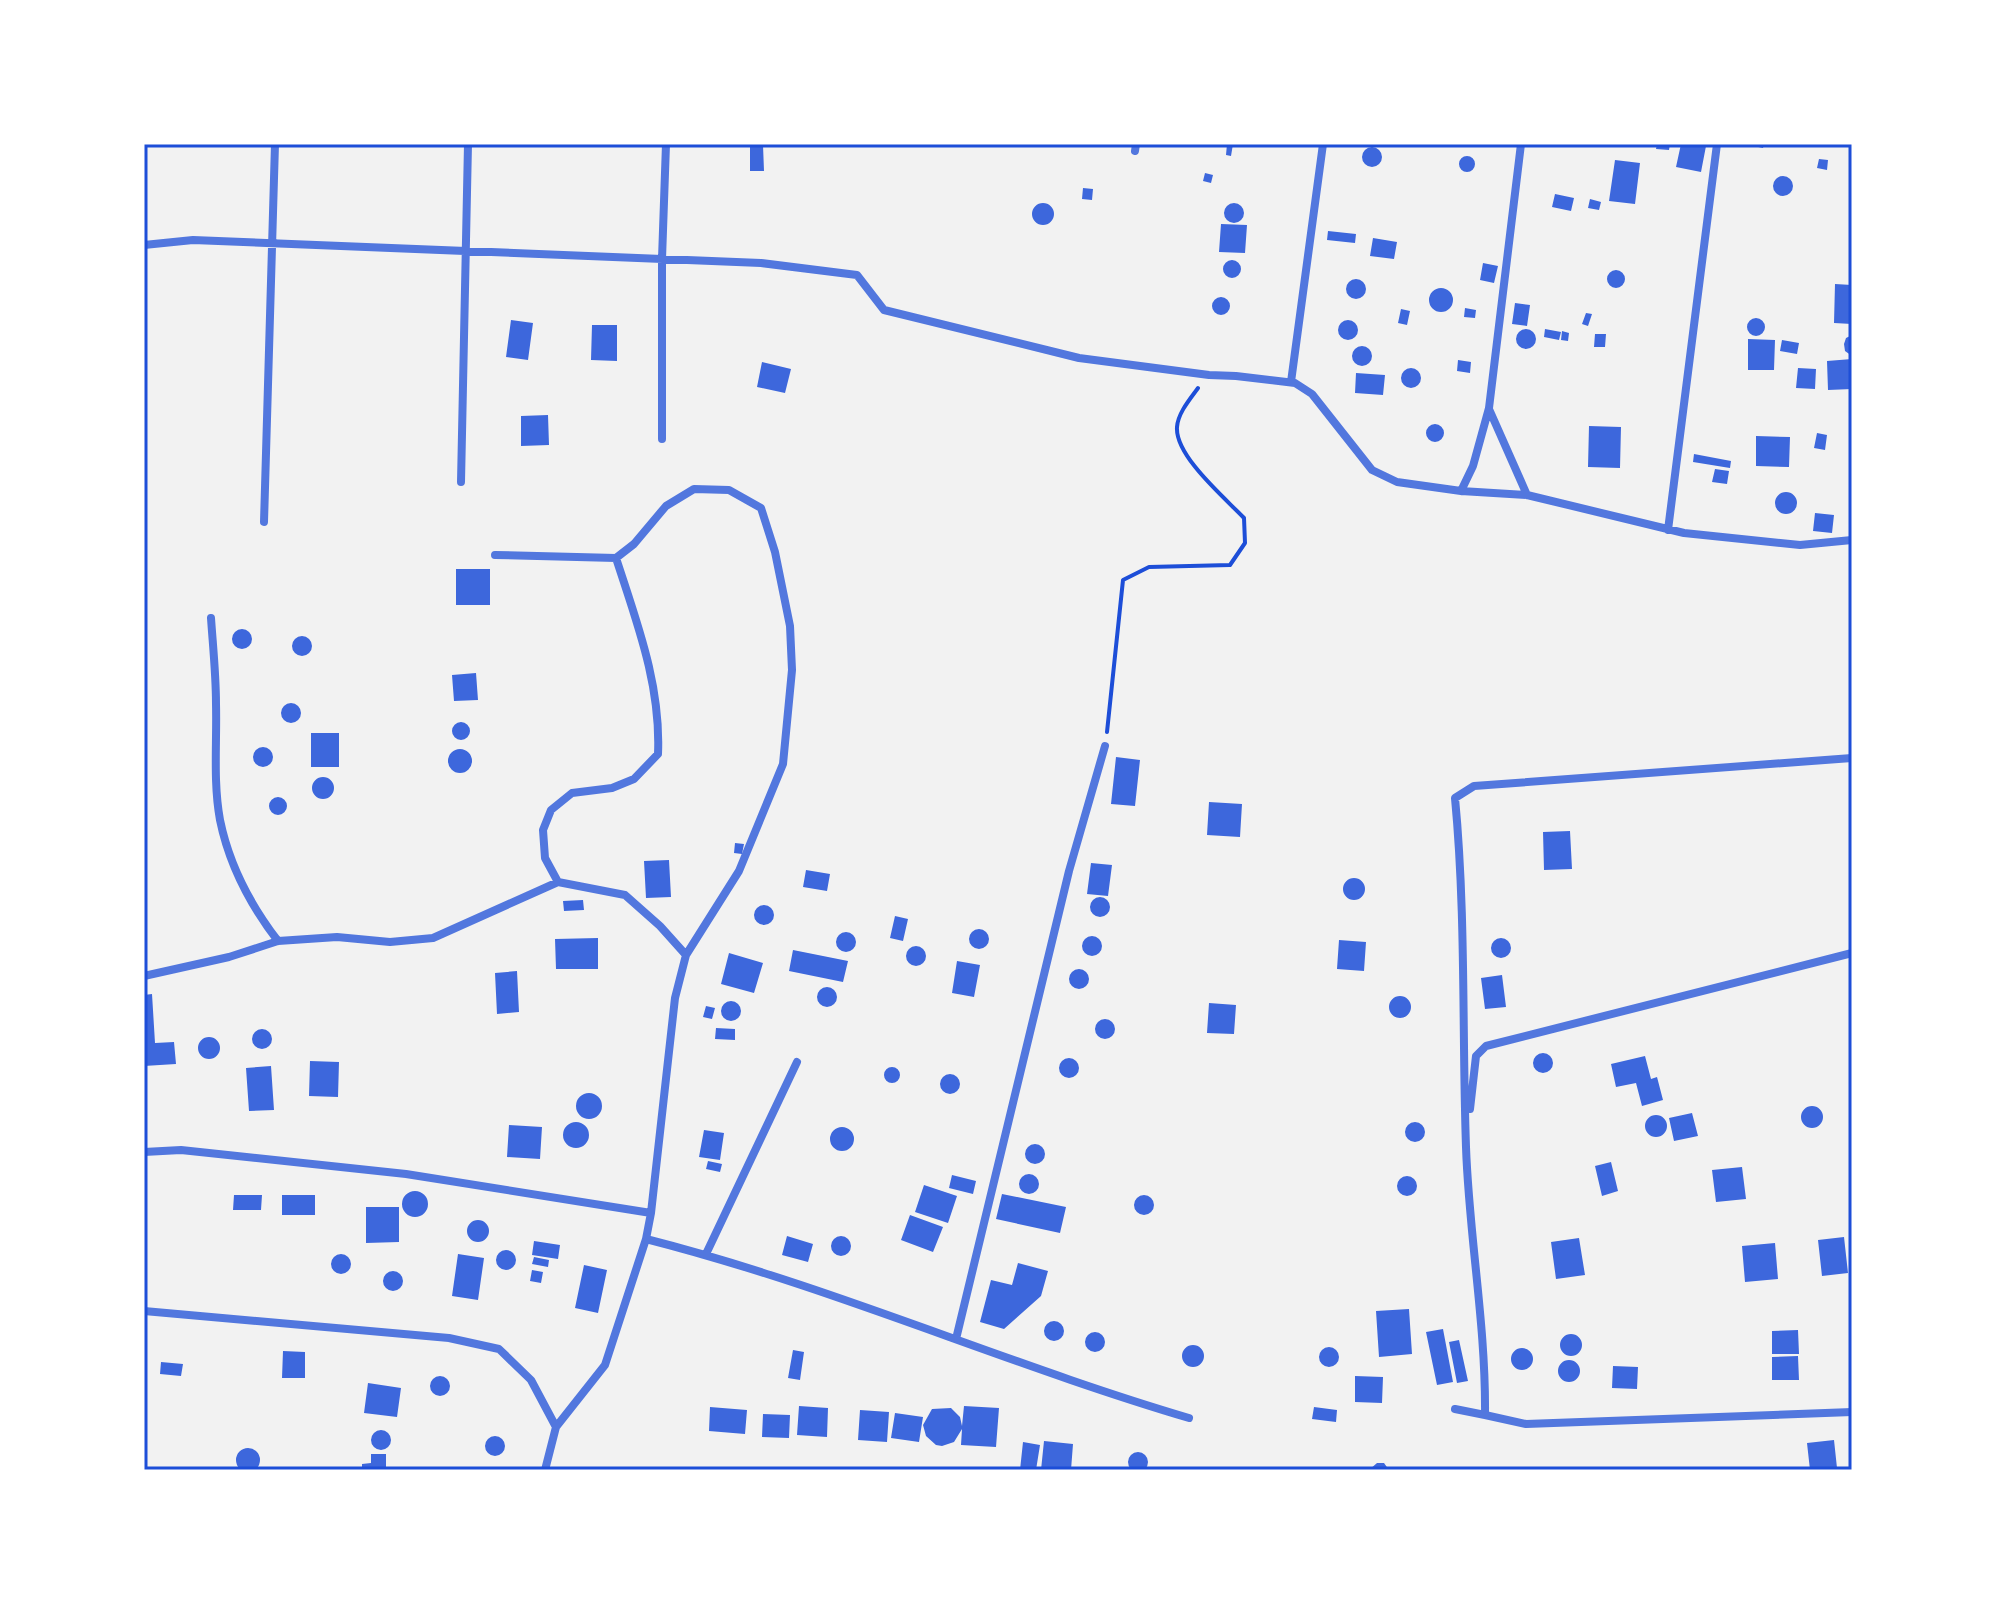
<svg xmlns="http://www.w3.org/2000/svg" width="1996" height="1614" viewBox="0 0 1996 1614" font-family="'IBM Plex Serif',serif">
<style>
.building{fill:#3d67dc}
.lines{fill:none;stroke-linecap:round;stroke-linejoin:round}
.path{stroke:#1d4ed8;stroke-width:4}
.minor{stroke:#5277de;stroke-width:8}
.neatline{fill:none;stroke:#1d4ed8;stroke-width:3}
</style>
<rect width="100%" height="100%" fill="#f2f2f2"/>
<path class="building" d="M1227,144H1233L1231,156L1226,155Z
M1657,144H1670L1669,150L1656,149Z
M1681,144L1706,146L1701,172L1676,167Z
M1744,144H1764L1763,148Z
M750,145H763L764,171H750Z
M1362 157a10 10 0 1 1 20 0a10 10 0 1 1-20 0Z
M1459 164a8 8 0 1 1 16 0a8 8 0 1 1-16 0Z
M1819,159L1828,160L1827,170L1817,168Z
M1615,160L1640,163L1635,204L1609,201Z
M1205,173L1213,175L1211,183L1203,181Z
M1773 186a10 10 0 1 1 20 0a10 10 0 1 1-20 0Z
M1083,188L1093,189L1092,200L1082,199Z
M1555,194L1574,198L1571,211L1552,207Z
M1590,199L1601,202L1599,210L1588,208Z
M1224 213a10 10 0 1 1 20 0a10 10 0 1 1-20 0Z
M1032 214a11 11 0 1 1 22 0a11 11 0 1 1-22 0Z
M1221,224L1247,225L1245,253L1219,252Z
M1328,231L1356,234L1355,243L1327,240Z
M1373,238L1397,242L1394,259L1370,256Z
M1223 269a9 9 0 1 1 18 0a9 9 0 1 1-18 0Z
M1483,263L1498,266L1494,283L1480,280Z
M1607 279a9 9 0 1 1 18 0a9 9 0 1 1-18 0Z
M1346 289a10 10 0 1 1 20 0a10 10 0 1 1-20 0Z
M1835,284L1852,285V324L1834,323Z
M1429 300a12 12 0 1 1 24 0a12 12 0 1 1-24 0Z
M1212 306a9 9 0 1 1 18 0a9 9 0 1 1-18 0Z
M1515,303L1530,305L1527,326L1512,324Z
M1465,308L1476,310L1475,318L1464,317Z
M1401,309L1410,311L1407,325L1398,323Z
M1586,313L1592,314L1588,326L1582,324Z
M1747 327a9 9 0 1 1 18 0a9 9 0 1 1-18 0Z
M511,320L533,323L528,360L506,357Z
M1338 330a10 10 0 1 1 20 0a10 10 0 1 1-20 0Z
M592,325H617V361L591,360Z
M1516 339a10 10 0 1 1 20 0a10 10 0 1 1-20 0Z
M1545,329L1561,332L1559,340L1544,337Z
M1562,331L1569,333L1568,341L1561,340Z
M1595,334H1606L1605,347H1594Z
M1852,335V356L1845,351L1844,344L1846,338Z
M1748,339L1775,340L1774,370H1748Z
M1782,340L1799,343L1797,354L1780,351Z
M1352 356a10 10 0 1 1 20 0a10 10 0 1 1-20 0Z
M1852,359V389L1828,390L1827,361Z
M1458,360L1471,362L1470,373L1457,371Z
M762,362L791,369L785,393L757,387Z
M1401 378a10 10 0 1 1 20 0a10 10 0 1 1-20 0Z
M1798,368L1816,369L1815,389L1796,388Z
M1356,373L1385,375L1383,395L1355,393Z
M548,415L549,445L521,446V416Z
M1426 433a9 9 0 1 1 18 0a9 9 0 1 1-18 0Z
M1589,426L1621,427L1620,468L1588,467Z
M1817,433L1827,435L1825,450L1814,448Z
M1756,436L1790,437L1789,467L1756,466Z
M1694,454L1731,461L1730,468L1693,462Z
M1715,469L1729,471L1727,484L1712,482Z
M1775 503a11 11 0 1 1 22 0a11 11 0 1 1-22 0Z
M1815,513L1834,515L1832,533L1813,531Z
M456,569H490V605H456Z
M232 639a10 10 0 1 1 20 0a10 10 0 1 1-20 0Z
M292 646a10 10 0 1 1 20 0a10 10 0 1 1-20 0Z
M476,673L478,700L454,701L452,675Z
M281 713a10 10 0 1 1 20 0a10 10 0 1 1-20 0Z
M452 731a9 9 0 1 1 18 0a9 9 0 1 1-18 0Z
M311,733H339V767H311Z
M253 757a10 10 0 1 1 20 0a10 10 0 1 1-20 0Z
M448 761a12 12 0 1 1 24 0a12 12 0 1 1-24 0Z
M1116,757L1140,760L1135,806L1111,804Z
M312 788a11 11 0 1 1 22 0a11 11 0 1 1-22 0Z
M269 806a9 9 0 1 1 18 0a9 9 0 1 1-18 0Z
M1209,802L1242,804L1240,837L1207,835Z
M1570,831L1572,869L1544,870L1543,832Z
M735,843L744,844L742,854L734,853Z
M669,860L671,897L646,898L644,861Z
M1091,863L1112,865L1108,896L1087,894Z
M806,870L830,874L827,891L803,887Z
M1343 889a11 11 0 1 1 22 0a11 11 0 1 1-22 0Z
M1090 907a10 10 0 1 1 20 0a10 10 0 1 1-20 0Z
M583,900L584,910L564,911L563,901Z
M754 915a10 10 0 1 1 20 0a10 10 0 1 1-20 0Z
M895,916L908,919L903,941L890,938Z
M969 939a10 10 0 1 1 20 0a10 10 0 1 1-20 0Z
M836 942a10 10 0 1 1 20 0a10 10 0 1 1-20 0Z
M1082 946a10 10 0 1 1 20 0a10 10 0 1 1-20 0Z
M598,938V969H556L555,939Z
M1491 948a10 10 0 1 1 20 0a10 10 0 1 1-20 0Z
M1339,940L1366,942L1364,971L1337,969Z
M906 956a10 10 0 1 1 20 0a10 10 0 1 1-20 0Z
M793,950L848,961L843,982L789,971Z
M729,953L763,963L754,993L721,984Z
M957,961L980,965L974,997L952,993Z
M1069 979a10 10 0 1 1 20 0a10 10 0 1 1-20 0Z
M517,971L519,1012L497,1014L495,973Z
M1502,975L1506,1007L1485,1009L1481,978Z
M817 997a10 10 0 1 1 20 0a10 10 0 1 1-20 0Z
M152,994L155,1043L174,1042L176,1064L144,1066V995Z
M1389 1007a11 11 0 1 1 22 0a11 11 0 1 1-22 0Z
M721 1011a10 10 0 1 1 20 0a10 10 0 1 1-20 0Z
M1209,1003L1236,1005L1234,1034L1207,1033Z
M706,1006L715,1008L712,1019L703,1017Z
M1095 1029a10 10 0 1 1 20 0a10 10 0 1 1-20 0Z
M716,1028L735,1029V1040L715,1039Z
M252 1039a10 10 0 1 1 20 0a10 10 0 1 1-20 0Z
M198 1048a11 11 0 1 1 22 0a11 11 0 1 1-22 0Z
M1533 1063a10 10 0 1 1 20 0a10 10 0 1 1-20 0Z
M1645,1056L1651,1079L1657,1077L1663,1100L1642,1106L1636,1083L1616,1087L1611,1064Z
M1059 1068a10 10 0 1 1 20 0a10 10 0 1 1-20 0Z
M310,1061L339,1062L338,1097L309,1096Z
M271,1066L274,1110L249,1111L246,1068Z
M884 1075a8 8 0 1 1 16 0a8 8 0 1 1-16 0Z
M940 1084a10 10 0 1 1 20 0a10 10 0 1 1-20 0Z
M576 1106a13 13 0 1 1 26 0a13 13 0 1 1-26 0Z
M1801 1117a11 11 0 1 1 22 0a11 11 0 1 1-22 0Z
M1692,1113L1698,1136L1674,1141L1669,1118Z
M1645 1126a11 11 0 1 1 22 0a11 11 0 1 1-22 0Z
M1405 1132a10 10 0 1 1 20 0a10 10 0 1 1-20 0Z
M563 1135a13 13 0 1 1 26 0a13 13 0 1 1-26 0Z
M509,1125L542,1127L540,1159L507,1157Z
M830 1139a12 12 0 1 1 24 0a12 12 0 1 1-24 0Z
M704,1130L724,1133L720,1160L699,1157Z
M1025 1154a10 10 0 1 1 20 0a10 10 0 1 1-20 0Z
M708,1161L722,1164L720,1172L706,1169Z
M1611,1162L1618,1191L1602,1196L1595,1166Z
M1742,1167L1746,1199L1716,1202L1712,1170Z
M1019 1184a10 10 0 1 1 20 0a10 10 0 1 1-20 0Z
M952,1175L976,1181L973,1194L949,1188Z
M1397 1186a10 10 0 1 1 20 0a10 10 0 1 1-20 0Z
M924,1185L957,1196L948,1223L915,1212Z
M402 1204a13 13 0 1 1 26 0a13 13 0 1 1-26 0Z
M1002,1194L1066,1207L1060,1233L996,1219Z
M234,1195H262L261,1210H233Z
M282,1195H315V1215H282Z
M1134 1205a10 10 0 1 1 20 0a10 10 0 1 1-20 0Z
M366,1207H399V1242L366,1243Z
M910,1215L943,1227L933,1252L901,1240Z
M467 1231a11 11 0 1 1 22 0a11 11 0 1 1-22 0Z
M787,1236L813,1244L808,1262L782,1255Z
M831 1246a10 10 0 1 1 20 0a10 10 0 1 1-20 0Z
M1844,1237L1848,1273L1822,1276L1818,1240Z
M1579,1238L1585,1275L1556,1279L1551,1242Z
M534,1241L560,1245L558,1259L532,1255Z
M1775,1243L1778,1279L1745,1282L1742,1246Z
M496 1260a10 10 0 1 1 20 0a10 10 0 1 1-20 0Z
M458,1254L484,1258L478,1300L452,1296Z
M331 1264a10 10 0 1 1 20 0a10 10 0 1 1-20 0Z
M534,1257L549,1260L548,1267L532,1264Z
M1018,1263L1048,1271L1041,1296L1004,1329L980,1322L991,1280L1012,1285Z
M584,1265L607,1270L598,1313L575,1308Z
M532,1270L543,1272L541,1283L530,1281Z
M383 1281a10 10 0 1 1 20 0a10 10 0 1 1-20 0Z
M1409,1309L1412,1354L1379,1357L1376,1311Z
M1044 1331a10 10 0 1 1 20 0a10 10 0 1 1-20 0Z
M1443,1329L1453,1382L1437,1385L1426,1332Z
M1798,1330L1799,1354H1772V1331Z
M1085 1342a10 10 0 1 1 20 0a10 10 0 1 1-20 0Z
M1560 1345a11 11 0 1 1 22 0a11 11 0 1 1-22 0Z
M1459,1340L1468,1381L1457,1383L1449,1342Z
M1182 1356a11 11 0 1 1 22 0a11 11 0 1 1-22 0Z
M1319 1357a10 10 0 1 1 20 0a10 10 0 1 1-20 0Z
M1511 1359a11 11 0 1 1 22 0a11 11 0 1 1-22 0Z
M793,1350L804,1352L800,1380L788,1378Z
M283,1351L305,1352V1378H282Z
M1798,1356L1799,1380H1772V1357Z
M1558 1371a11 11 0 1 1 22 0a11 11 0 1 1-22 0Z
M161,1362L183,1364L181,1376L160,1374Z
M1613,1366L1638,1367L1637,1389L1612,1388Z
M430 1386a10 10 0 1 1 20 0a10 10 0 1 1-20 0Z
M1355,1376L1383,1377L1382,1403L1355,1402Z
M368,1383L401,1388L397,1417L364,1413Z
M799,1406L828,1408L827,1437L797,1435Z
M964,1406L999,1408L996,1447L961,1445L962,1429L954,1442L942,1446L936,1445L926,1436L923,1425L932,1409L951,1408L960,1417L962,1426Z
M710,1407L747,1410L745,1434L709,1431Z
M1314,1407L1337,1410L1336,1422L1312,1419Z
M860,1410L889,1412L887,1442L858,1440Z
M895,1413L923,1417L919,1442L891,1438Z
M763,1414L790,1415L789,1438L762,1437Z
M371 1440a10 10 0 1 1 20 0a10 10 0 1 1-20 0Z
M485 1446a10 10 0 1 1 20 0a10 10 0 1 1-20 0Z
M1834,1440L1837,1468L1810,1470L1807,1443Z
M1044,1441L1073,1444L1071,1470H1041Z
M1023,1442L1040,1445L1036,1470H1020Z
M236 1460a12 12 0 1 1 24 0a12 12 0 1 1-24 0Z
M1128 1462a10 10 0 1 1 20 0a10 10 0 1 1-20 0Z
M371,1454H386V1470H362V1464L371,1463Z
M1377,1463H1384L1389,1470H1369Z"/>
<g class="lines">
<path class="path" d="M1107,732L1123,580L1149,567L1230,565L1245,543L1244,518C1225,498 1175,456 1177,427C1178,413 1190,399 1198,388"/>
<path class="minor" d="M1135,151L1136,144
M144,245L193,240L761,263L857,275L884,310L1079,358L1209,375L1236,376L1295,383L1312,394L1372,470L1397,482L1461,491L1527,495L1684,533L1800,545L1852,540
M1291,382L1323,144
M1489,409L1527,495
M662,439V259L666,144
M461,482L468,144
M1461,491L1473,466L1489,408L1521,144
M264,522L275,144
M1668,530L1717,144
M495,555L616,558L634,544L666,506L694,489L729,490L761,508L775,552L790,626L792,670L783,764L739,871L686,955L675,998L651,1213L646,1239L605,1365L556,1427L545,1470
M211,618C213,647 216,675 216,704C217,742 213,782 220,820C229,864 251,906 278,941
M1852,758L1474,786L1455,798C1466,914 1462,1031 1466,1147C1469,1236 1486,1325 1485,1415L1526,1424L1852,1412
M558,882L545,858L543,830L551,810L572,793L612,788L634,779L658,754C661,685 637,623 616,558
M144,976L229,957L278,941L337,937L390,942L433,938L558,882L625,895L660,926L686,955
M1470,1109L1476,1056L1486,1046L1852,953
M144,1152L181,1150L406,1174L651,1213
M646,1239C831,1286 1006,1364 1189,1418
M706,1254L797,1062
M144,1311L449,1338L499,1349L531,1380L556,1427
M956,1339L1069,871L1105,746
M1455,1409L1485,1415"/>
</g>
<rect width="1996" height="1614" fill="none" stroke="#ffffff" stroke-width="292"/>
<rect x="146" y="146" width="1704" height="1322" class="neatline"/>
</svg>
